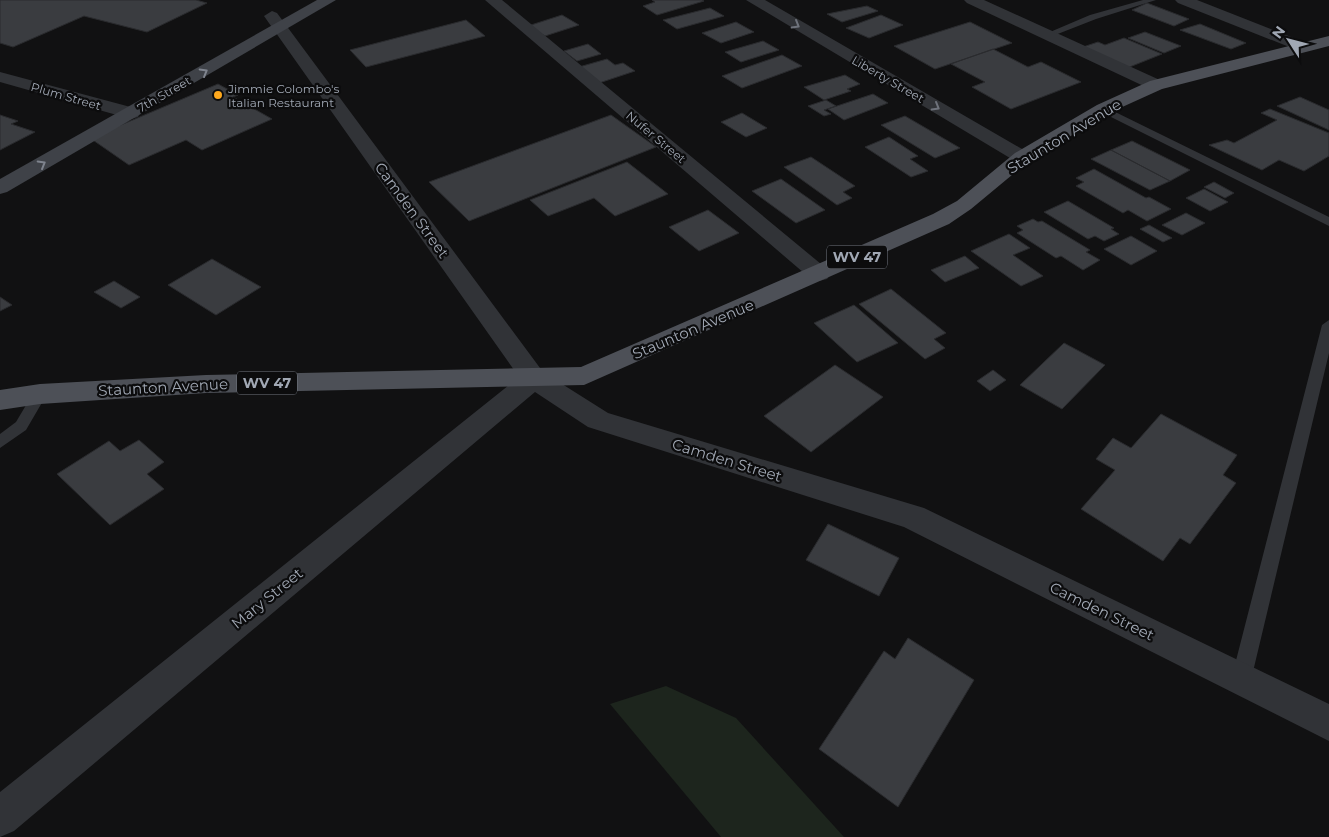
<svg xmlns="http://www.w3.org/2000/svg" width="1329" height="837" viewBox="0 0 1329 837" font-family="Montserrat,sans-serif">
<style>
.green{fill:#1d251d}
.building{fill:#3a3c40;stroke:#2a2b2e}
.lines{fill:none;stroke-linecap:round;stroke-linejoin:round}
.service{fill:#313337;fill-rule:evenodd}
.minor{fill:#313337;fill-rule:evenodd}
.tertiary{fill:#313337;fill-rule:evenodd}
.secondary{fill:#3f4248;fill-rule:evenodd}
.primary{fill:#4d5057;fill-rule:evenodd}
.oneway{stroke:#6f737c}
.oneway2{stroke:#7f848e}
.poi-dot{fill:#fea81d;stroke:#0c0c0d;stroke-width:2}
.labels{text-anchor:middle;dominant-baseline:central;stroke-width:4.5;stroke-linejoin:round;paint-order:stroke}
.far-street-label{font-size:12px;fill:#a1a8b4;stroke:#0c0c0d}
.far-poi-label{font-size:12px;fill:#a1a8b4;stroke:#0c0c0d;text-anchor:start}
.shield{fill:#0c0c0d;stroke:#747982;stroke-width:1}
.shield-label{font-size:14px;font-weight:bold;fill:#a1a8b4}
.street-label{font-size:15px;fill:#a1a8b4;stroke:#0c0c0d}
</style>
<rect width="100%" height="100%" fill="#111112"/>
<path class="green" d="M666,686L736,718L844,837H721L610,704Z"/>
<path class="building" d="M0,0H196L207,3L147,32L84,16L13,47L0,43Z
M652,0H702L704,1L657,15L643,6L655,2Z
M1147,3L1189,19L1174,26L1132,10Z
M867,6L878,11L842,22L827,14Z
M710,8L724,16L677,29L663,20Z
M562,15L579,25L545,36L528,26Z
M881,15L903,25L869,38L846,28Z
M466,20L485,36L366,67L350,50Z
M736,22L754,32L721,43L702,33Z
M970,22L1012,43L935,69L894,46Z
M1200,24L1246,43L1231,49L1180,30Z
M1145,32L1181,46L1164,53L1128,38Z
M1124,38L1162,54L1127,68L1083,47L1098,42L1105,45Z
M763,41L779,50L741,62L725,52Z
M588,44L601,54L577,61L564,51Z
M993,49L1028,67L1041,62L1081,82L1011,109L972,87L985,82L951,64Z
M782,55L802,66L742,88L722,76Z
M607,59L615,65L623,63L635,71L599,83L579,67Z
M845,75L860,84L847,89L851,91L824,100L804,87Z
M218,84L238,95L233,97L272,119L202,150L186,140L129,165L90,138Z
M873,94L888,103L844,120L828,109Z
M1300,97L1329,110V130L1277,106Z
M826,100L836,106L824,110L831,114L824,116L808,106Z
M1270,109L1329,133V156L1304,171L1279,160L1262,170L1209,145L1227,140L1234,143L1277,120L1261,113Z
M742,113L767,128L746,137L721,122Z
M0,115L18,121L11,124L35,132L0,150Z
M611,115L656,147L469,221L429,182Z
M905,116L960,148L935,158L881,125Z
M889,137L918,156L910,159L928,171L911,177L865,147Z
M1132,141L1190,170L1170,181L1111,150Z
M1111,150L1170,181L1150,190L1091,159Z
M811,157L855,186L843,192L852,198L837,205L784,167Z
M627,162L668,194L615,216L594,198L548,216L530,200Z
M1094,169L1146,198L1149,197L1171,209L1147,221L1128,210L1123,213L1076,186L1084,182L1076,178Z
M781,179L825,210L796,223L752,191Z
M1214,182L1234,193L1225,198L1204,187Z
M1204,189L1228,202L1210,211L1186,198Z
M1068,201L1114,228L1111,229L1119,234L1104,241L1095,236L1088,239L1044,212Z
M708,210L739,233L699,251L669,227Z
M1186,213L1205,223L1182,235L1162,225Z
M1033,219L1038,222L1042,221L1090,250L1086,252L1100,260L1083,270L1061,256L1056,258L1017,233L1023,230L1017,226Z
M1149,225L1172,238L1163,242L1140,229Z
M1009,234L1030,248L1013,255L1043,276L1021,286L971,251Z
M1131,236L1157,251L1131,265L1104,249Z
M965,256L979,268L945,282L931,270Z
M212,259L261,287L216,315L168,285Z
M114,281L140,297L121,308L94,292Z
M891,289L946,333L934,339L945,348L925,359L859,304Z
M0,297L12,305L0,311Z
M854,305L898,343L857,362L814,323Z
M1064,343L1105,365L1062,409L1020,385Z
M835,365L883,397L811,452L764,416Z
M993,370L1006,380L990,391L977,381Z
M1161,414L1237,455L1223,475L1236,483L1190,544L1180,538L1163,561L1081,509L1115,470L1096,459L1113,438L1131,448Z
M139,440L164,462L147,474L164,489L110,525L57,474L109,441L120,451Z
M828,524L899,558L879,596L806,560Z
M908,638L974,680L898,807L819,749L884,651L895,659Z"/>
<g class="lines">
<path class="service" d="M1143,0H1156L1096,19L1050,37L1043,35L1090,15Z
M1103,106L1329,217V226L1099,111V107Z
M1329,320V353L1251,680L1248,686L1241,689L1234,686L1231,680L1322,325Z
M40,389L45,390L47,394L26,430L0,448V434L16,422L35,390Z"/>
<path class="minor" d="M485,0H502L827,269L831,274L827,279L819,281L811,279Z
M746,0H765L1029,153L1032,157L1029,161H1015Z
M964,0H984L1162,81L1165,85L1162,89H1150L967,3Z
M1175,0H1197L1309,44L1311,47L1309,50H1297L1178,3Z
M272,11L277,13L543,372L608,413L924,508L1329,704V741L904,527L588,427L535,392L14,831L0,837V792L519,377L264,16Z"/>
<path class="tertiary" d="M0,72L138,109L140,113L138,117L131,119L0,82Z"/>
<path class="secondary" d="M317,0H336L7,192L0,194V179Z"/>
<path class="primary" d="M1329,36V46L1162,89L1109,113L1029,161L971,209L949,224L584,385L206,393L40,404L0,410V390L40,384L206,375L581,367L933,214L957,201L1015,153L1097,105L1150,81Z"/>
</g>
<defs><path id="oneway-chevron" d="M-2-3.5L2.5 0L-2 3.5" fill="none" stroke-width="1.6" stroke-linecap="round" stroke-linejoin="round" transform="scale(1.25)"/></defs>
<g class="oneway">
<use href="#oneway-chevron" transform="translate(796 25) rotate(30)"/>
<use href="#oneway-chevron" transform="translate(936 107) rotate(30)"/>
</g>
<g class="oneway2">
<use href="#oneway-chevron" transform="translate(204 72) rotate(-30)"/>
<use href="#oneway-chevron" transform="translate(42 164) rotate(-30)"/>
</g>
<circle class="poi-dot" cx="218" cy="95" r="5"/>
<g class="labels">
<g class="far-street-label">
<text transform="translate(888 79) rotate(30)">Liberty Street</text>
<text transform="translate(164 94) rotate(-30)">7th Street</text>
<text transform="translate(66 96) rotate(16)">Plum Street</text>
<text transform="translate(656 137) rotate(40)">Nufer Street</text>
</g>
<g class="far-poi-label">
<text x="228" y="88">Jimmie Colombo's<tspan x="228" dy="14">Italian Restaurant</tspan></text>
</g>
<g class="shield">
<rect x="827" y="245.5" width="60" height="23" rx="4"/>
<rect x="237" y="371.5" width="60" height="23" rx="4"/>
</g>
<g class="shield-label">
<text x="857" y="257">WV 47</text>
<text x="267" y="383">WV 47</text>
</g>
<g class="street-label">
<text transform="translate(1064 136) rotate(-31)">Staunton Avenue</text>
<text transform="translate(412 210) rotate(54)">Camden Street</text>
<text transform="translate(693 329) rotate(-23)">Staunton Avenue</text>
<text transform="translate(163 387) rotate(-3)">Staunton Avenue</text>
<text transform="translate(727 460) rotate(17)">Camden Street</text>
<text transform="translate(267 598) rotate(-39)">Mary Street</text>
<text transform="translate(1102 611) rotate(26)">Camden Street</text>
</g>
</g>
<g transform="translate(1289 40) rotate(306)" stroke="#0c0c0d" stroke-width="4" paint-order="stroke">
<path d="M0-4L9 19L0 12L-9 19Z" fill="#a1a8b4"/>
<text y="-8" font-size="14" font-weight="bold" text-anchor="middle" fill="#a1a8b4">N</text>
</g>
</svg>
